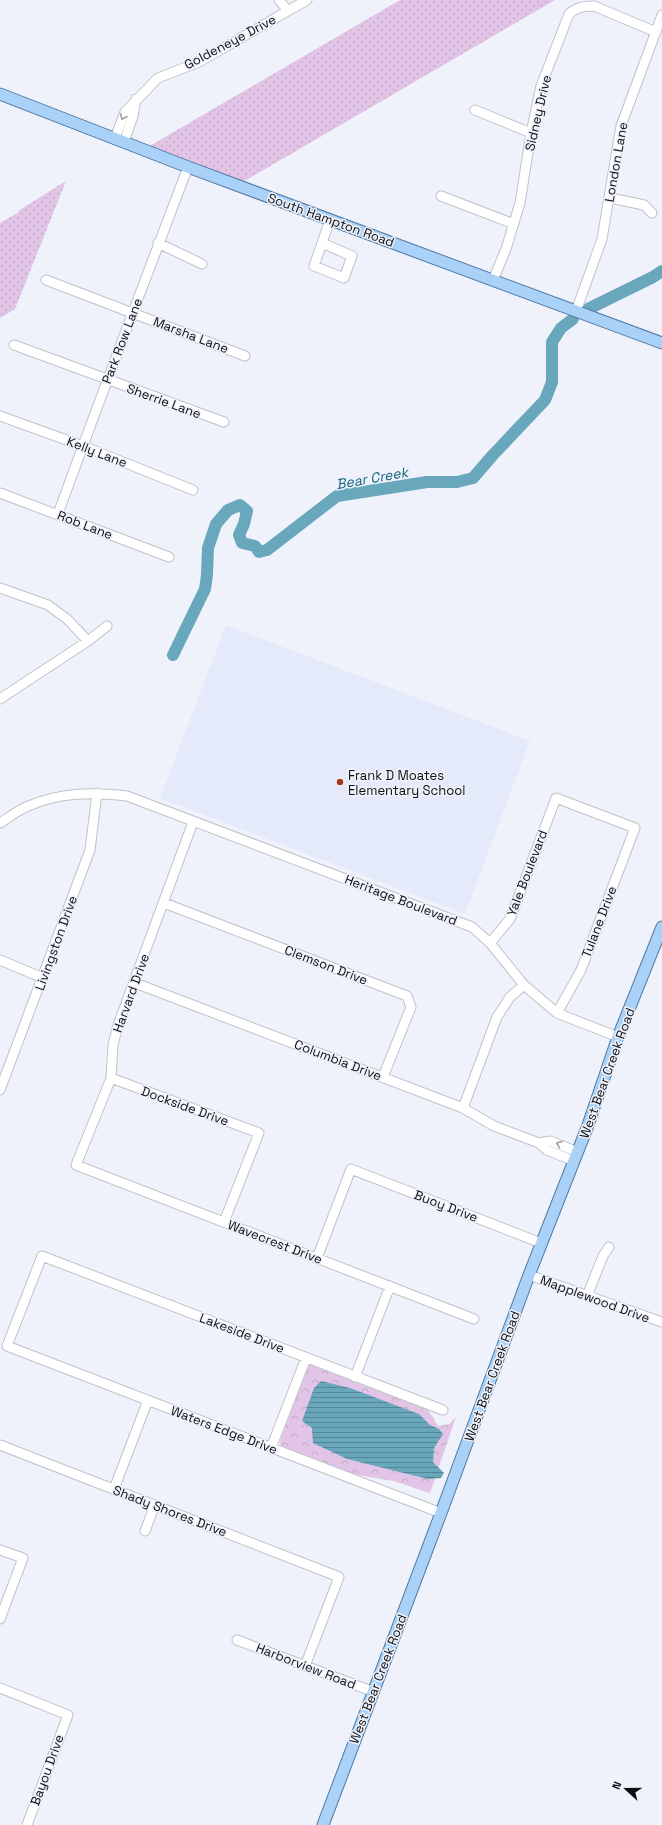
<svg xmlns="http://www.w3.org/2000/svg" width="662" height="1825" viewBox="0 0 662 1825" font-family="'Space Grotesk',sans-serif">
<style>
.built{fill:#e5eafb}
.grass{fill:url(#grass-dots)}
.park{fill:url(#park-crowns)}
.water{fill:url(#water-rules)}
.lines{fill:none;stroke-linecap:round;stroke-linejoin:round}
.river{stroke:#69a7bd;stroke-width:12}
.minor-casing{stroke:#bfc2cb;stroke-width:11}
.major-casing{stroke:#4e79a3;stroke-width:13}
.minor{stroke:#fff;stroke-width:9}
.major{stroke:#aad1f7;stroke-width:11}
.oneway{stroke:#9e9fa0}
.poi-dot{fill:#a33a1f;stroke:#eff2fb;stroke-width:1.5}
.labels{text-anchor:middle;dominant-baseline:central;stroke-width:3;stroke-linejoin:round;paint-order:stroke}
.street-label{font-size:13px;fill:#0d0e11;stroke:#eff2fb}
.poi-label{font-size:13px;fill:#0d0e11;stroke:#eff2fb;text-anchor:start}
.water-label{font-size:14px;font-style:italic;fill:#0f6179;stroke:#eff2fb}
</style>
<defs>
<pattern id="grass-dots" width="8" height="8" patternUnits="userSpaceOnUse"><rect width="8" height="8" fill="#e2c5e6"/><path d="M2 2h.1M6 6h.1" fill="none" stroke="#c1a8c4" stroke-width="1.8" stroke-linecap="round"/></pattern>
<pattern id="park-crowns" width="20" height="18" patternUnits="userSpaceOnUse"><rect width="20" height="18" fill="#e2c5e6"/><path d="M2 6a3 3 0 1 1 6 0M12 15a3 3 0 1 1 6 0" fill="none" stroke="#c1a8c4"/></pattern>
<pattern id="water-rules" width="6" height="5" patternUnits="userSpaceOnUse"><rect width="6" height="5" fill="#69a7bd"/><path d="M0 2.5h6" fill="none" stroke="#558698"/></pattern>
</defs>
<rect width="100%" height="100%" fill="#eff2fb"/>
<path class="built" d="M226,625L530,741L465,914L160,798Z"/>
<path class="grass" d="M400,0H555L241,183L148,147Z
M66,181L15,309L0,318V223L19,212L18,211Z"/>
<path class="park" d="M309,1364L428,1410L438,1426L449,1424L456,1417L430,1493L394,1481L357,1475L282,1447L280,1443L281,1438Z"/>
<path class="water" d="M321,1381L350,1388L419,1414L430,1425L439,1429L443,1434L434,1448L433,1462L444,1473L441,1478L428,1479L347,1459L313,1443L312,1428L302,1421L314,1388Z"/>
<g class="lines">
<path class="river" d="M588,309L653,277L662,271
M173,655L205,589L207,575L208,548L216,524L228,510L240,505L247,511L244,524L239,535L242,543L255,546L259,552L267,550L337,496L427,482H457L473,478L492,456L545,400L552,382V342L561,328L573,319"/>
<defs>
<path id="minor" d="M279,0L288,11
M475,110L531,133
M115,138L125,112L158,78L199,62L307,0
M124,142L133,116L136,99
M441,196L514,224
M610,198L644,205L652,213
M158,243L202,264
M322,243L352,256L344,278L314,266L330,220
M46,280L245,356
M493,280L506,249L520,203L531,133L541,86L569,14C577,7 584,6 594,6L656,32
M576,311L602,239L621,126L662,15
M14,345L224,422
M0,416L83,446L193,490
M0,493L169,557
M58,514C100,398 144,283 188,167
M0,588L48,605L67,619L88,641
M0,699L88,641L107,626
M193,822L118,1025L113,1045L111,1078L76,1165L474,1319
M0,823C8,818 17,811 26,807C59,792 92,792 127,796L472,927L490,943L524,985L557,1013L618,1037
M164,903L407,996L411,1007L383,1077
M490,943L510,919L556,798L635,828L581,970L557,1013
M0,960L43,978
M135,983L463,1108L494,1126L539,1143L547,1150L574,1161
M111,1078L259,1133L224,1222
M0,1090L90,850L97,793
M463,1108L497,1017L510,997L524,985
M539,1143L550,1141L578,1152
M317,1258L351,1169L541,1243
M529,1275L662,1322
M587,1296L603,1256L609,1247
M355,1377L390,1286
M0,1445L339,1577L305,1666
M271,1448L306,1358
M114,1489L148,1400
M441,1513L7,1346L42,1256L443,1410
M145,1531L155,1505
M0,1550L23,1558L0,1619
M237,1640L374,1692
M0,1688L68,1715L27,1825"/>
<path id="major" d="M0,94L188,167L662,343
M323,1825L441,1513L529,1275L587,1128L618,1037L662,927"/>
</defs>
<use href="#minor" class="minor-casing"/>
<use href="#major" class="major-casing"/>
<use href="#minor" class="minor"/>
<use href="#major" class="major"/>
</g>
<defs><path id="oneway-chevron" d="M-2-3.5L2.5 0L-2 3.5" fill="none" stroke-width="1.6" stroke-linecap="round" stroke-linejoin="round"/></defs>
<g class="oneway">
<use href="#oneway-chevron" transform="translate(123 117) rotate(113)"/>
<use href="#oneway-chevron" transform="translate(559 1144) rotate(-159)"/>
</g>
<circle class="poi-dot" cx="340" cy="782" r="4"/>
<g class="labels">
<g class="street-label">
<text transform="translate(230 42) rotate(-28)">Goldeneye Drive</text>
<text transform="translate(538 113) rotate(-77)">Sidney Drive</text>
<text transform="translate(616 162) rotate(-80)">London Lane</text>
<text transform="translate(331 220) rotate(20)">South Hampton Road</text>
<text transform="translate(191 335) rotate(21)">Marsha Lane</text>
<text transform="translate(122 341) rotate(-69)">Park Row Lane</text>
<text transform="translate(164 401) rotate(20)">Sherrie Lane</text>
<text transform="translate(97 452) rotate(21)">Kelly Lane</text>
<text transform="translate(85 525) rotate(21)">Rob Lane</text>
<text transform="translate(527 873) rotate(-69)">Yale Boulevard</text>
<text transform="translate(401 900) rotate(21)">Heritage Boulevard</text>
<text transform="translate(599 922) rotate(-69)">Tulane Drive</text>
<text transform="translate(56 943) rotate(-70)">Livingston Drive</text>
<text transform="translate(326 965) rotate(21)">Clemson Drive</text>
<text transform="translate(131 993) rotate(-70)">Harvard Drive</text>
<text transform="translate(338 1060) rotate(21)">Columbia Drive</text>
<text transform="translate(607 1073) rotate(-70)">West Bear Creek Road</text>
<text transform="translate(185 1106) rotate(20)">Dockside Drive</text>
<text transform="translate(446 1206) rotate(21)">Buoy Drive</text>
<text transform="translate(275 1242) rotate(21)">Wavecrest Drive</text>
<text transform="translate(595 1299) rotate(20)">Mapplewood Drive</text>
<text transform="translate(242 1333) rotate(21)">Lakeside Drive</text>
<text transform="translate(492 1376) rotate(-70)">West Bear Creek Road</text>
<text transform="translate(224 1430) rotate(21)">Waters Edge Drive</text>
<text transform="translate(170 1511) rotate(21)">Shady Shores Drive</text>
<text transform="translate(306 1666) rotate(21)">Harborview Road</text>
<text transform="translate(378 1679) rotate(-69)">West Bear Creek Road</text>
<text transform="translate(47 1770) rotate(-70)">Bayou Drive</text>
</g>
<g class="poi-label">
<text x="348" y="775">Frank D Moates<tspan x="348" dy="15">Elementary School</tspan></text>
</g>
<g class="water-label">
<text transform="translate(372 478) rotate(-10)">Bear Creek</text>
</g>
</g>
<g transform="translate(626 1789) rotate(291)" stroke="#eff2fb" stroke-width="3" paint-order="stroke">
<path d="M0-3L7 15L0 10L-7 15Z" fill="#0d0e11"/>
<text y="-6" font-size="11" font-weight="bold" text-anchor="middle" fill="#0d0e11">N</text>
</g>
</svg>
